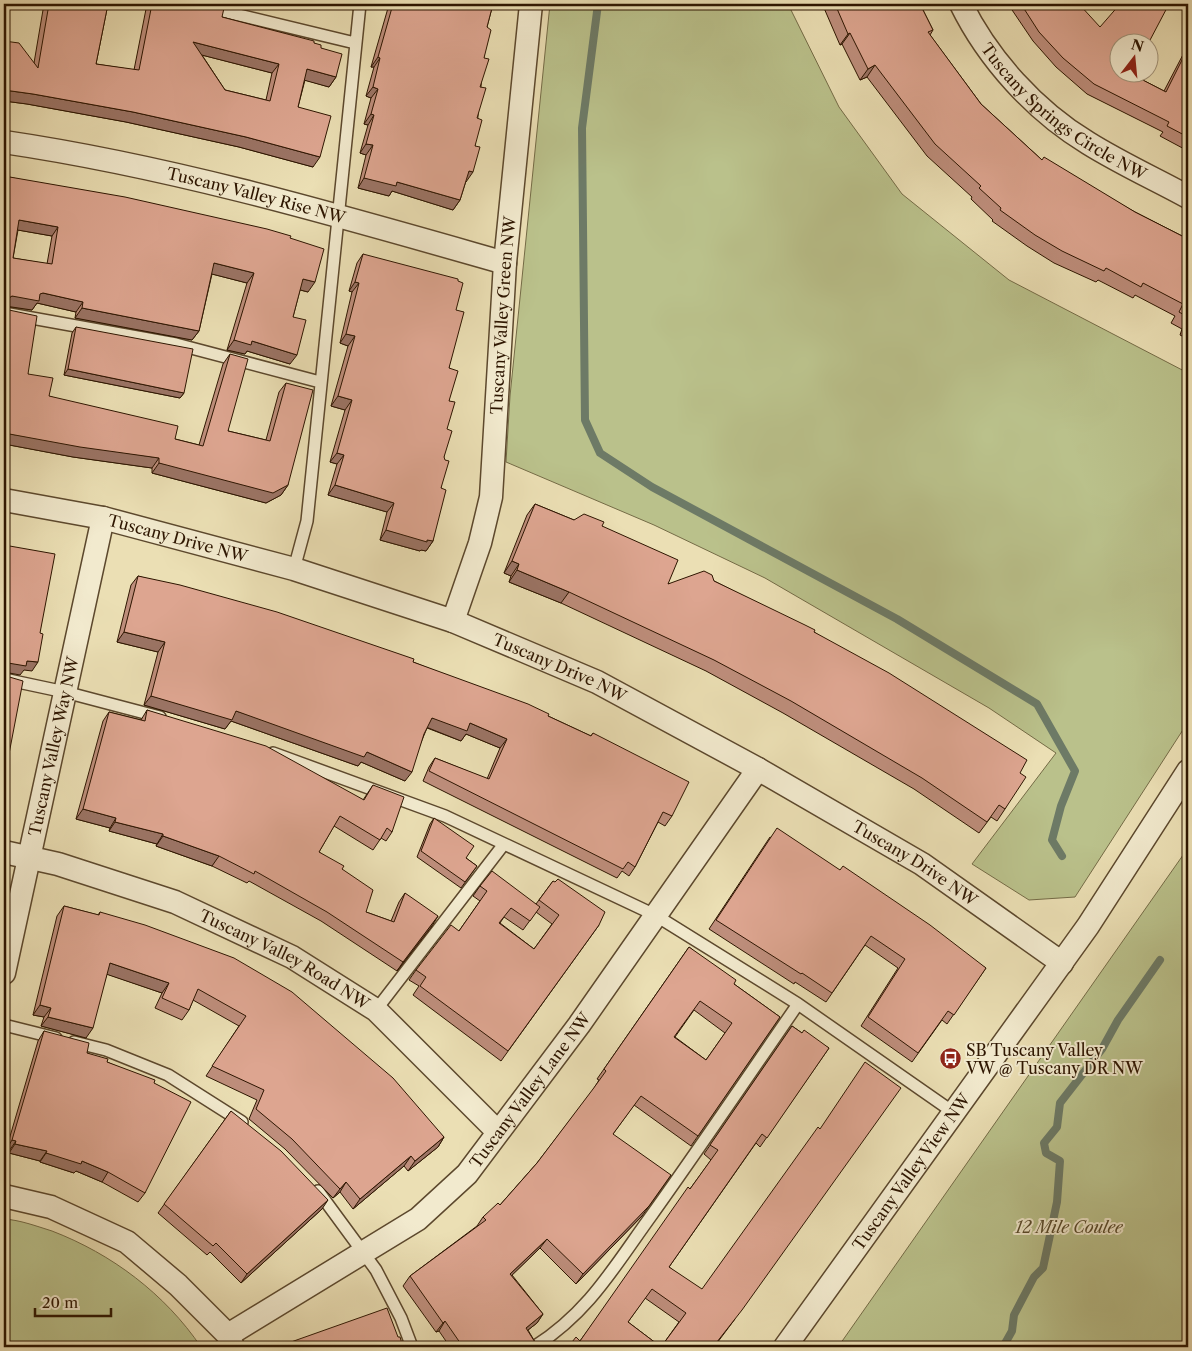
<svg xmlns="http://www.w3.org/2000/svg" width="1192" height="1351" viewBox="0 0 1192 1351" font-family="'Libre Caslon Text',serif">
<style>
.green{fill:#bac18b;stroke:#746b46}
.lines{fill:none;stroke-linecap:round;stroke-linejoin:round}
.stream{stroke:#6d7a66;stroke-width:8}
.lane-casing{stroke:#5c482d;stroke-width:14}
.street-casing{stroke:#5c482d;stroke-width:25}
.lane{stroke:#f2eace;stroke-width:11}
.street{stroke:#f2eace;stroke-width:22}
.wall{fill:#be8e7c;stroke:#2d1500;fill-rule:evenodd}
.shaded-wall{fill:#9b7465;stroke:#2d1500}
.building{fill:#dda590;stroke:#2d1500;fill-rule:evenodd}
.labels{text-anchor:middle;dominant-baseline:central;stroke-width:4;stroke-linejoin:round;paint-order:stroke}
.street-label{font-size:16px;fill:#2d1500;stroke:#f2eace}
.poi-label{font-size:16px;fill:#2d1500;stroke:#f2eace;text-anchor:start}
.park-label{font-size:16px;font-style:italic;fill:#57492a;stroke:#f2eace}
</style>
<rect width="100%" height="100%" fill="#ebdfb4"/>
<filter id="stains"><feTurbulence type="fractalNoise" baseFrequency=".004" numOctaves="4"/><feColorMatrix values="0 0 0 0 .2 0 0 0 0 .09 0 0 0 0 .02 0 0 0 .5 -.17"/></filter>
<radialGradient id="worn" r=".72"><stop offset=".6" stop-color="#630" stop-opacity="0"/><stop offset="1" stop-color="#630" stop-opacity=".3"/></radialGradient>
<path class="green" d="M550,4H788L839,107L902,194L1009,280L1188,373V722L1075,897L1029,900L972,864L1056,753L989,708L765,578L654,525L506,462L510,396Z
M1188,848V1347H838Z
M4,1219C20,1220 36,1226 52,1231C112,1254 165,1294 201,1347H4Z"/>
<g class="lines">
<path class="stream" d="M598,4L582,128L585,420L600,453L652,487L897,619L1037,704L1075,771L1061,806L1052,840L1062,856
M1003,1347L1012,1331L1014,1315L1034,1277L1043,1268L1057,1202L1060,1161L1046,1153L1044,1143L1057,1127L1060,1103L1102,1049L1118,1020L1160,960"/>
<defs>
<path id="lane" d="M193,4L355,43
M1186,4L1188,5
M4,313L176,344L320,382
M294,569L307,521L360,4
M4,679L65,692L160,717
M273,753L445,816L655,915L798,1004L953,1112
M376,1010L504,844
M4,1025L56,1038
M74,1042L106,1050L168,1075L242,1122
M318,1191L376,1270L401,1318L412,1347
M534,1347C589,1312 614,1267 651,1216C701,1146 749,1075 798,1004"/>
<g id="street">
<path id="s1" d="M961,4C988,59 1035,111 1088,143C1120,163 1155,179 1188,197"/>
<path id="s2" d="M4,142C174,167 340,216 505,263"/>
<path id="s3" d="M4,500L103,518L294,569L453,621L597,682L758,769L922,864L1062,963"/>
<path id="s4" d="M453,621L480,543L491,497L505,263L531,4"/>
<path id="s5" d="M4,852L58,864L175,902L292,957L376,1010L497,1131"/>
<path id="s6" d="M4,973L103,518"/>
<path d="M4,1196L51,1207L127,1242L178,1285L228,1335L233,1347"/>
<path id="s7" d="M228,1335L418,1219L467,1174L579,1025L758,769"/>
<path id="s8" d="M785,1347L1088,926L1188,771"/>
</g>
</defs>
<use href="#lane" class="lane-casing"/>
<use href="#street" class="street-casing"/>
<use href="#lane" class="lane"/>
<use href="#street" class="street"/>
</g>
<path class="wall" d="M44,4H108L96,64L134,70L147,4H207L222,17L314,43L321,48L336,77L329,87L305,80L298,107L313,167L239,147L126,122L27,104L4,101V41L34,63ZM202,55L272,73L266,100L225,90Z
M375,4H493L487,27L475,146L466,182V181L460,200L453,210L392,191L389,196L358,188L366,155L360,153L368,125L364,124L371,98L366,96L374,67H371L388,8Z
M823,4H920L933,30L930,35L981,104L1042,160L1135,212L1188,239V339L1180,335L1182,329L1171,323L1175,316L1135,295L1133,298L1098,280L1096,282L1054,263L1027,246L992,221L993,220L971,199L972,197L927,156L867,77L860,80L842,44L840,45L824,8Z
M1008,4H1079L1133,75L1164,91L1188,45V151L1160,136L1163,132L1087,94L1056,67L1033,41Z
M4,176L290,238L308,292L300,290L293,317L290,364L247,351L245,354L227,350L247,283L212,274L199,331L192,340L75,318L76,312L37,303L32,310L5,306H4L28,374L49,396L175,439L199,445L223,364L230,354L228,431L266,440L279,392L286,383L288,485L281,495L266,503L152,473V468L73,457L4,444ZM18,230L52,236L47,264L13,258Z
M363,254L456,310L449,368V401L441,488L433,541L426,551L421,550L420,551L380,540L387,512L328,495L337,464L330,462L345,410L331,406L348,346L340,343L352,292L349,291L357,263Z
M76,327L184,393L180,398L64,375L72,333Z
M535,504L574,520L602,526L668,584L714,581L814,632L1020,773L1005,809L997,821L991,817L979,833L914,789L783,713L706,671L561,603L509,582L511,576L504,573L527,515Z
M138,576L413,662L548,716L591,736L593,733L672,816L665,826L658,822L635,867L629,876L622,871L617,878L423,781L429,767L435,758L487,779L500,748L466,734L461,741L427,728L405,781L361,762L358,766L231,721L225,729L144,705L158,652L117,642L131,585Z
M147,710L363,800L373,785L392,832L386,841L381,838L373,850L334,826L319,852L342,869L366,912L391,921L399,902L405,893L432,926L397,971L321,921L249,881L247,883L212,866L156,846L157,844L109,831L110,828L76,819L103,721L109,712L141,720Z
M434,818L466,858L477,866L461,888L417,857L430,824Z
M770,837L986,968L947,1024L942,1020L912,1062L861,1026L898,968L865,945L826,1002L795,982L794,984L709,929Z
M553,881L599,925L501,1061L413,995L419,986L409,980L416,970L459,931L480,901L473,896L480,886L536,904ZM536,912L552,924L534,949L500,923L504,917L523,930Z
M64,906L98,915L100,912L444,1137L438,1147L408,1171L404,1166L353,1209L340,1192L333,1198L285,1149L249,1119L257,1100L206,1076L239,1026L193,1000L189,1010L182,1020L155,1008L162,993L107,974L86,1038L41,1026L44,1017L33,1015L57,916Z
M689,947L734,984L780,1017L691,1146L634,1105L613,1134L642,1216L576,1284L540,1248L512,1275L543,1314L537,1323L528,1330L538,1347H450L439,1331L436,1332L403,1286L410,1276L477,1226L483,1217L500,1205L537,1163L593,1090L599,1080L597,1079ZM694,1010L725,1033L706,1060L675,1037Z
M792,1026L802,1033L829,1048L760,1147L756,1143L669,1267L735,1319L714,1347H568L580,1341L711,1160L704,1154ZM645,1298L679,1322L661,1347L628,1322Z
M44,1031L87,1053L154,1083L145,1193L138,1202L102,1182L76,1171L74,1173L40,1162V1161L9,1153V1151L6,1150L38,1041Z
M231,1111L322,1209L241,1283L210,1252L207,1255L158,1213Z
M398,1337L403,1347H287L291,1342Z"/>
<path class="shaded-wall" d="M375,4H391L388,8Z
M850,33L842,44L840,45L848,34Z
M193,42L279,64L272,73L186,51Z
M378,57L380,58L374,67H371Z
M875,65L867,77L860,80L868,69Z
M307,69L336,77L329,87L300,79Z
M373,87L378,89L371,98L366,96Z
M4,90L33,94L133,112L246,137L320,157L313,167L239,147L126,122L27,104L4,101Z
M371,114L374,115L368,125L364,124Z
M366,144L373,145L366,155L360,153Z
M469,171L473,172L466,182L462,180Z
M364,178L397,182L460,200L453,210L392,191L389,196L358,188Z
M19,220L58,227L52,236L12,229Z
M214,263L254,273L247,283L208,273Z
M303,279L315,282L308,292L297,289Z
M355,282L359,283L352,292L349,291Z
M43,293L83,302L76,312L37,303L32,310L5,306H4V301L12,296Z
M82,308L199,331L192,340L75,318Z
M346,334L355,336L348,346L340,343Z
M234,340L252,341L297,355L290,364L247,351L245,354L227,350Z
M68,369L184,393L180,398L64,375Z
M338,396L352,400L345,410L331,406Z
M4,433L159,458L152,468L73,457L4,444Z
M337,453L344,455L337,464L330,462Z
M159,463L288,485L281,495L266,503L152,473Z
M335,485L394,503L387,512L328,495Z
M386,530L433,541L426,551L421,550L420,551L380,540Z
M512,561L519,564L511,576L504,573Z
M517,570L569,592L561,603L509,582Z
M124,632L165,642L158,652L117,642Z
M27,661L38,662L32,671L24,670L20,675L4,672V667L8,663Z
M151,696L236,711L367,752L412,772L405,781L361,762L358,766L231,721L225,729L144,705Z
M432,718L470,723L507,739L500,748L466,734L461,741L426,727Z
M83,809L116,818L110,828L76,819Z
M115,822L163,834L157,844L109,831Z
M163,836L219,856L212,866L156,846Z
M438,916L432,926L397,971L403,962Z
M110,963L169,983L162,993L103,973Z
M40,1005L51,1008L44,1017L33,1015Z
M48,1017L93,1028L86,1038L41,1026Z
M444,1137L438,1147L408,1171L415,1161Z
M12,1140L16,1141L9,1151L6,1150Z
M15,1144L47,1151L40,1161L9,1153Z
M46,1153L82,1161L108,1172L102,1182L76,1171L74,1173L40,1162Z
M411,1156L404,1166L353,1209L360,1199Z
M671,1175L642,1216L576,1284L583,1274Z
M346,1182L340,1192L333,1198L340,1189Z
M328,1200L322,1209L241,1283L247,1274Z
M547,1239L540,1248L504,1283L510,1274Z
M543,1314L537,1323L519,1337L526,1328Z
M445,1321L439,1331L436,1332L443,1323Z"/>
<path class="building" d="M49,4H108L96,64L139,70L152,4H207L224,8L222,17L314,41V43L321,45V48L342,54L336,77L307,69L298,107L331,116L320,157L246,137L133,112L33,94L4,90V41L19,43L38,68ZM193,42L279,64L270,101L225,90Z
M393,4H493L487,27L491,30L484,58L489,59L480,87L486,88L477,118L482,120L475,146L480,147L473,172L469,171L460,200L397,182L396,186L364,178L373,145L366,144L374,115L371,114L378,89L373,87L380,58L378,57Z
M835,4H920L933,30L928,32L981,104L1042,160L1044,157L1135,212L1188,239V317L1179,312L1183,304L1143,283L1141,287L1106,268L1104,271L1062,251L1035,235L1000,210L1001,208L979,188L981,186L935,144L875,65L868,69L850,33L848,34Z
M1021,4H1079L1100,27L1120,4H1169L1149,42H1120V72H1134L1133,75L1166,92L1188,48V137L1167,126L1169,122L1094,84L1063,58L1039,32Z
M4,176L125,197L267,229L291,236L290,238L324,249L315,282L303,279L293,317L306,320L297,355L252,341L251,345L234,340L254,273L214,263L199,331L82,308L83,302L43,293L40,294L39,301L12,296L4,301ZM19,220L58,227L52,264L13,258Z
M363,254L458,279V281L463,283L456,310L464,312L449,368L458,371L449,401L455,402L447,429L452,431L444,457L445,460L449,461L441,488L446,490L433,541L427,540V542L386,530L394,503L335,485L344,455L337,453L352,400L338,396L355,336L346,334L359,283L355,282Z
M4,303V306L9,310L37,316L28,374L53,378L49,396L178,426L175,439L203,446L230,354L248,359L228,431L270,441L286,383L313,390L288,485L273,493L159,463V458L80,447L4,433Z
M76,327L193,349L184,393L68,369Z
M535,504L574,520L584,514L604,522L602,526L678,560L668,584L704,571L712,575L714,581L805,625L815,630L814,632L889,673L1027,760L1020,773L1026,777L1005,809L999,805L987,822L922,778L791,701L714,660L569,592L517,570L519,564L512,561Z
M4,545L55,554L40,633L43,634L38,662L27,661L26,666L8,663L4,667Z
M138,576L180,585L277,612L414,659L413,662L528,704L549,714L548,716L591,736L593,733L689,782L672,816L663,812L635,867L628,862L623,869L429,771L435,758L489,779L507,739L470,723L467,731L432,718L424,734L412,772L367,752L364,757L236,711L232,720L151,696L165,642L124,632Z
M4,670L6,676L23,681L4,780Z
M147,710L266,746L364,800L373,785L404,797L392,832L387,828L380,840L340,816L319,852L344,866L342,869L373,890L366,912L394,922L405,893L438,916L403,962L327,912L255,871L254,874L219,856L163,836V834L115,822L116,818L83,809L109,712L145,721Z
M434,818L474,846L466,858L477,866L465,882L421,851Z
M777,828L840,870L843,866L930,925L986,968L954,1015L948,1011L918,1053L868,1017L905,959L871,936L832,993L802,973L801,974L716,920Z
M492,871L540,907L530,921L511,908L499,923L534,949L559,915L539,900L553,881L555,882L558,879L605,912L599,925L508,1051L420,986L426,977L416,970L451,925L459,931L487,891L480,886Z
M64,906L99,915L100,912L145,925L234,958L292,992L393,1078L444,1137L415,1161L411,1156L360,1199L346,1182L340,1189L292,1139L256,1109L264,1090L212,1066L246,1016L198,989L189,1010L162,998L169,983L110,963L93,1028L48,1017L51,1008L40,1005Z
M689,947L736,980L734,984L780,1017L698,1136L641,1096L613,1134L671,1175L649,1206L583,1274L547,1239L510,1274L543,1314L526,1328L538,1347H499L497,1344L493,1347H463L445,1321L443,1323L410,1276L486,1220L483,1217L498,1203L500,1205L537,1163L593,1089L606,1071L604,1069ZM700,1001L732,1023L706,1060L674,1037Z
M792,1026L802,1033L804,1030L829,1048L767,1138L762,1134L669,1267L702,1289L818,1127L820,1129L865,1062L901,1088L742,1310L713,1347H568L576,1337L580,1341L688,1187L690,1189L718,1150L710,1145ZM652,1289L686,1313L661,1347L628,1322Z
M44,1031L89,1043L87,1053L108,1059L107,1062L155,1080L154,1083L191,1102L145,1193L108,1172L82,1161L81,1164L46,1153L47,1151L15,1144L16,1141L12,1140Z
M231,1111L281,1151L328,1200L247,1274L216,1243L213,1246L164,1204Z
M387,1308L398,1337H400L403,1347H293L291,1342Z"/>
<defs>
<symbol id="bus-disc" viewBox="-11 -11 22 22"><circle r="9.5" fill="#8f2418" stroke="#f2eace"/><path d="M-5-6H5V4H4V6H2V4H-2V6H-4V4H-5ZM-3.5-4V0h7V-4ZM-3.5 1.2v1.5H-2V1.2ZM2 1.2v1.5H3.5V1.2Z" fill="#fff"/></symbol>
</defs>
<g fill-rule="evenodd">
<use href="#bus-disc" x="938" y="1046" width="25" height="25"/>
</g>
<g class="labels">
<g class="street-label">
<text stroke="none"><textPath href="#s1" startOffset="152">Tuscany Springs Circle NW</textPath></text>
<text stroke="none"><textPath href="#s2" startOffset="258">Tuscany Valley Rise NW</textPath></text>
<text stroke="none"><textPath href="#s4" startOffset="312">Tuscany Valley Green NW</textPath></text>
<text stroke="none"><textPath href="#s3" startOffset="178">Tuscany Drive NW</textPath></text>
<text stroke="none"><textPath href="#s3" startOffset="582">Tuscany Drive NW</textPath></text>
<text stroke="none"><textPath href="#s6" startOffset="232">Tuscany Valley Way NW</textPath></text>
<text stroke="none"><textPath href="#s3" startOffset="988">Tuscany Drive NW</textPath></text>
<text stroke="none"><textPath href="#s5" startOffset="302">Tuscany Valley Road NW</textPath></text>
<text stroke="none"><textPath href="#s7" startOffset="394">Tuscany Valley Lane NW</textPath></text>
<text stroke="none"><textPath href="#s8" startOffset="216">Tuscany Valley View NW</textPath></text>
</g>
<g class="poi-label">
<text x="966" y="1050">SB Tuscany Valley<tspan x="966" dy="18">VW @ Tuscany DR NW</tspan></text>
</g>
<g class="park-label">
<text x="1069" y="1227">12 Mile Coulee</text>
</g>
</g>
<rect width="1192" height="1351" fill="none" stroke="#ebdfb4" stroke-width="20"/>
<rect x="5" y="5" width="1182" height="1341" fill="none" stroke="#2d1500" stroke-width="2.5"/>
<rect x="10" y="10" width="1172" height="1331" fill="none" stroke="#2d1500"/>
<g transform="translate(1134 58) rotate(16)"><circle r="24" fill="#f2eace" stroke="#a3957c"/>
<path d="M0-4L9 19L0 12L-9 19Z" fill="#8f2418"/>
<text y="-8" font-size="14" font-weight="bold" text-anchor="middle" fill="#2d1500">N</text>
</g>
<path d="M35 1308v8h76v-8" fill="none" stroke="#2d1500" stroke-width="2.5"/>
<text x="42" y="1308" font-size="15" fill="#2d1500" stroke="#f2eace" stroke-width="4" paint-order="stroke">20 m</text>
<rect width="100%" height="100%" filter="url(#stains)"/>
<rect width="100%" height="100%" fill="url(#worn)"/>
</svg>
